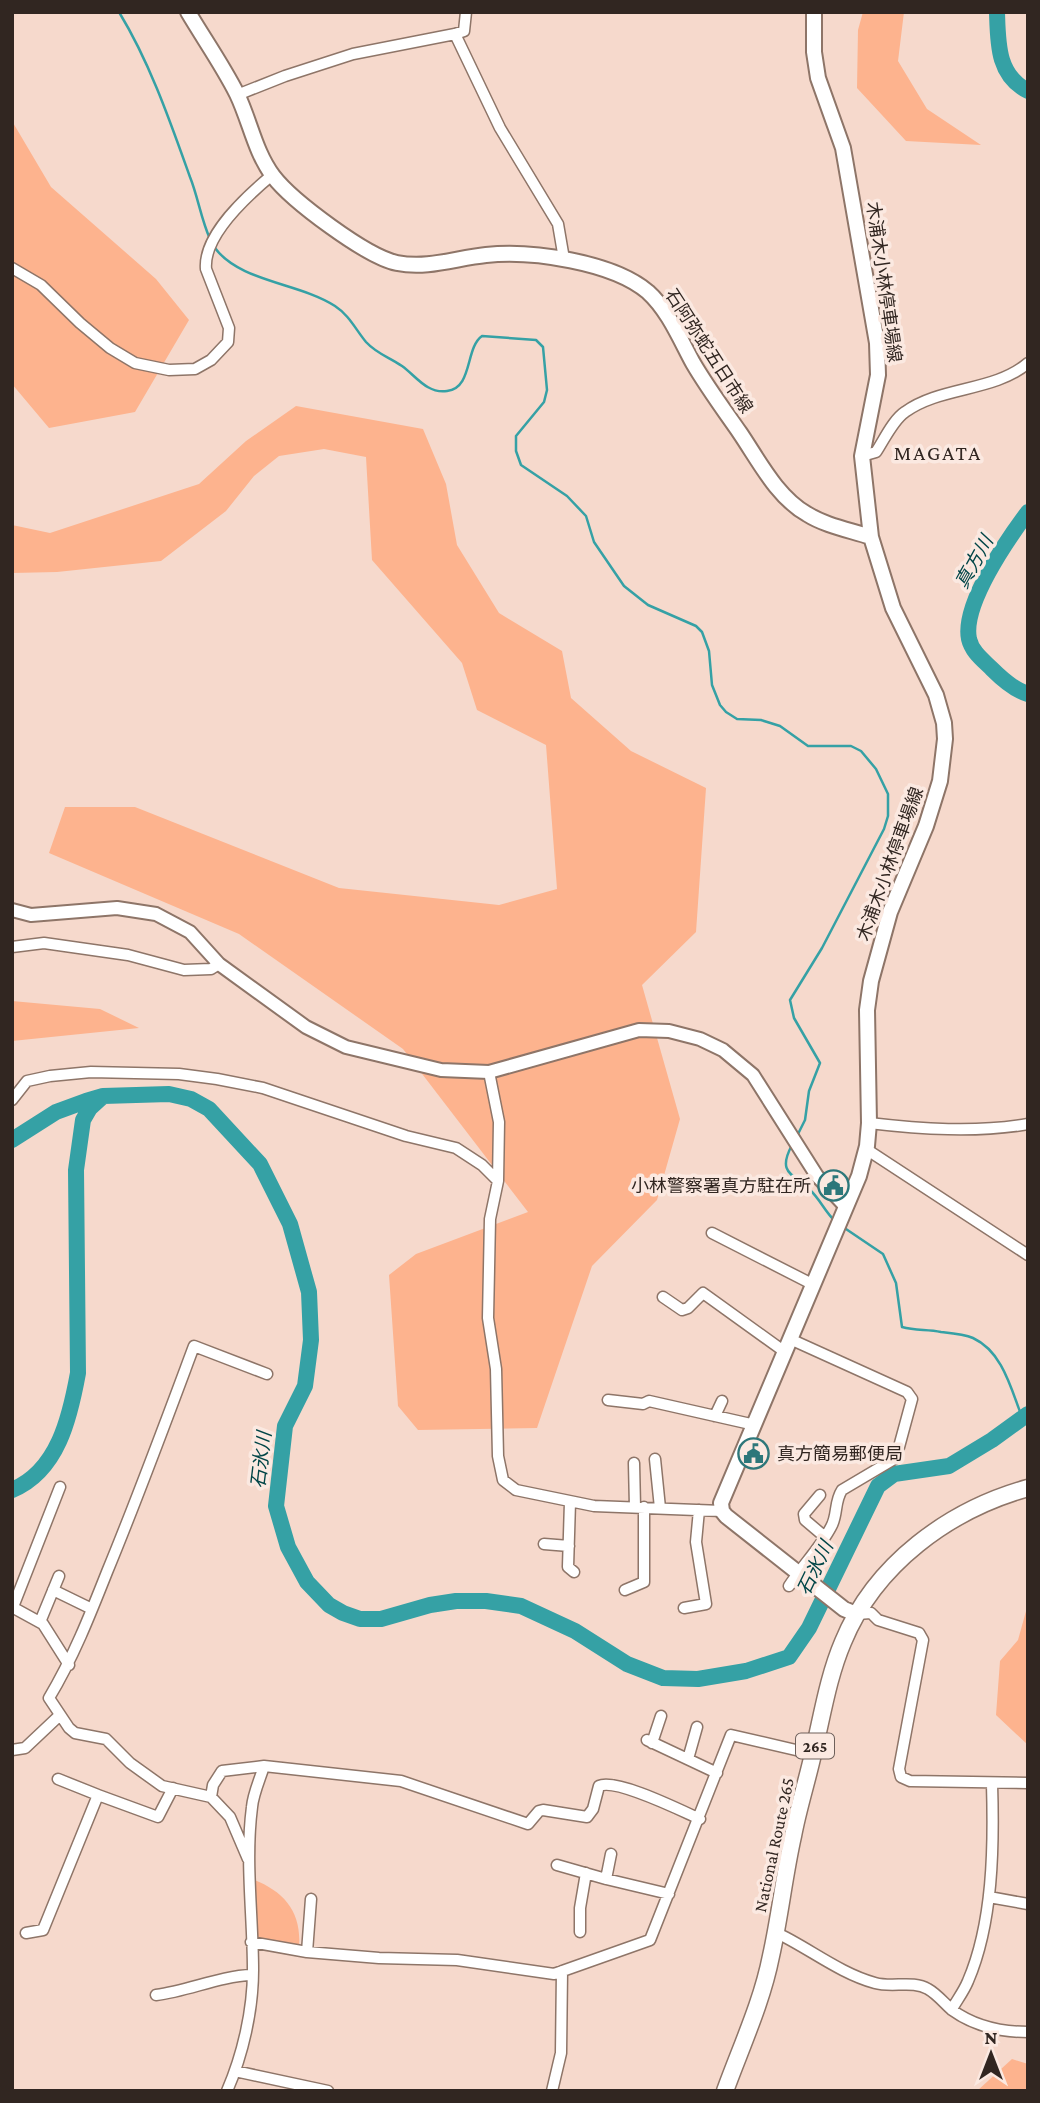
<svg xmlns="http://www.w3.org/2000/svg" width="1040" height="2103" viewBox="0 0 1040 2103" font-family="'Crimson Pro','Noto Sans JP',serif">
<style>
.green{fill:#fdb38e}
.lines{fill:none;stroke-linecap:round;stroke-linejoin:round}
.stream{stroke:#35a1a5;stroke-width:2.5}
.river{stroke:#35a1a5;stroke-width:16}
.minor-casing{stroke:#8e7568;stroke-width:13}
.tertiary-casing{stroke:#8e7568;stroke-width:16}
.secondary-casing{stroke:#8e7568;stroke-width:18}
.trunk-casing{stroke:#8e7568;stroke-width:19}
.minor{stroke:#fff;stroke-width:10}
.tertiary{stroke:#fff;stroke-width:12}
.secondary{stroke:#fff;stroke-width:14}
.trunk{stroke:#fff;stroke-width:16}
.labels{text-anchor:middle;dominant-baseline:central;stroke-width:7;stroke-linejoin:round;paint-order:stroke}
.shield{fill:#fbe9e1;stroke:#6e605b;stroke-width:2}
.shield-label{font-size:16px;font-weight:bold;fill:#312621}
.street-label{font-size:18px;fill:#312621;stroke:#fbe9e1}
.poi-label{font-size:18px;fill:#312621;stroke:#fbe9e1;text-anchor:end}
.water-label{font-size:19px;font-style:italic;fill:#014547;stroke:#fbe9e1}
.quarter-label{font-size:21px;letter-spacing:2px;fill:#312621;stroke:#fbe9e1}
</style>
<rect width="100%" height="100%" fill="#f6d9cc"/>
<path class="green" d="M863,12H904L898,61L927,109L981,145L906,141L857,88L858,30Z
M12,121L51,187L156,279L189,320L135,412L49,428L12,384Z
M296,406L423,429L446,484L457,545L499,613L562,651L571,698L631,751L706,788L696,932L642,985L680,1119L657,1200L592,1266L537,1428L418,1430L398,1406L389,1275L416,1254L528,1212L403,1049L239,934L49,853L65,807H135L339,888L499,905L557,889L546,745L477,710L462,663L372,560L366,457L324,449L279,456L254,476L226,511L161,561L57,572L12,573V525L50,533L199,484L246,441Z
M12,1001L100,1009L139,1028L12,1041Z
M1028,1604V1745L996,1715L1000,1661L1018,1640Z
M252,1879C284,1891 302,1912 299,1947L249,1942Z
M1012,2059L1028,2064V2091H977Z"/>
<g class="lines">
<path class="stream" d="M119,12C150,63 170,121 190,177C198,197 201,219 210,239
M215,248C240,282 300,283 335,306C349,315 356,330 366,342C377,354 389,357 402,366C416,376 427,394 447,391C473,388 465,348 482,336L536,340L543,347L547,390L544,402L516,436V451L521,465L567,496L586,516L594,542L624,586L648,605L696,626L702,632L709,651L712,685L720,705L726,712L737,719L761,720L780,726L808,746H851L861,751L876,769L888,794V816L884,829L822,948L790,1000L794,1018L820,1063L809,1091L805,1120L797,1136
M792,1145C777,1173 792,1173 810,1190C820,1199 825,1212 835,1221
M843,1227L883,1254L896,1283L902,1327C916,1331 927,1329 941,1332C951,1333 964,1334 973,1338C1003,1352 1011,1389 1022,1417"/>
<path class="river" d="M997,12C998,43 997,75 1028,91
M1028,512C1007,540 962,605 969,639C972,652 983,660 992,669C1002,679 1014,690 1028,694
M12,1140L56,1112L86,1101L103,1096L169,1094L191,1099L209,1109L260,1164L290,1224L309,1292L311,1340L305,1386L285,1426L276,1506L288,1547L307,1582L329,1605L343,1613L360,1619H381L430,1605L456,1601H486L521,1606L575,1631L627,1664L663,1678L698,1679L746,1671L789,1657L809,1628L878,1486L894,1474L949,1466L992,1440L1028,1414
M12,1490C58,1471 70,1417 78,1373L76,1170L83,1120L90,1108L101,1098"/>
<defs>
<path id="minor" d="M455,34L500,128L558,224L564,259
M237,95L285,76L353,54L455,34L464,31L466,12
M12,268L41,285L80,323L110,348L135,363L169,370L195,369L211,360L228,342L229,328L206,269C203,235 248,195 272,175
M862,456L876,452C884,440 893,420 905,412C941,386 994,392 1028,363
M12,947L44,943L128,955L184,970L211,969L219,964
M489,1072L499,1122L498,1181L490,1219L488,1318L496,1369L498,1456L503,1480L516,1490L594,1506L722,1511
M12,1100L27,1081L50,1076L91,1072L179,1074L217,1079L263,1088L406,1136L456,1148L482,1165L498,1181
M869,1123C920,1129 976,1133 1028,1124
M866,1149L1028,1255
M712,1233L812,1284
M663,1297L682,1310L688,1308L703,1293L785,1352
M608,1400L643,1404L649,1401L755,1425
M715,1416L722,1401
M655,1459L660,1508
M634,1463L635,1507
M820,1495L804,1514L805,1520L825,1537
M570,1502L568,1567L574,1572
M544,1544L569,1546
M789,1586C802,1566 820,1548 831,1527C838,1515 834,1502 842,1490L896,1458L912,1399L907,1392L790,1339
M53,1590L92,1609
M625,1590L644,1582V1507
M12,1607L43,1624L69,1665
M13,1607L60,1487
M684,1608L706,1604L696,1542L699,1510
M857,1614L871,1613L878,1620L919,1633L923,1640L899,1769L901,1777L910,1781L1028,1783
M40,1622L59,1576
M647,1740L717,1773
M652,1743L661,1716
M12,1750L25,1748L60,1715
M688,1759L697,1727
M58,1779L98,1795
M211,1797L213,1785L222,1771L264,1766L401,1781L528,1824L539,1811L543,1810L587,1817L593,1809L599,1786C616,1778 680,1810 700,1819
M248,1859L230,1817L211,1797L162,1786L130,1763L106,1739L75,1733L69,1728L49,1698C73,1658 90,1615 107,1572C138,1497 166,1421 194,1346L267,1374
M557,1865L606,1879L669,1894
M606,1879L611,1854
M989,1897L1028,1904
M580,1932V1908L586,1873
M775,1932C809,1948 839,1973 875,1983C892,1988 913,1980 928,1989C937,1994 944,2003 952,2010C974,2026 1001,2032 1028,2032
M26,1933L43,1930L98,1795L158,1817L173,1788
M251,1942L307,1952L379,1958L457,1960L554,1974L650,1940L731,1735L813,1754
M307,1952L311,1899
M156,1995C189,1991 219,1976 252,1975
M952,2009C957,2000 964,1991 968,1981C993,1923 994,1847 992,1784
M235,2071L328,2091
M227,2091C243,2054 253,2010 253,1970C253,1916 245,1861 252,1807C253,1794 260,1779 264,1766
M552,2091L561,2053L562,1971"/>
<path id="tertiary" d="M12,910L31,915L117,908L156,914L190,932L219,964L306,1027L346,1047L441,1070L489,1072L639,1030L669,1031L700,1039L723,1050L753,1075L817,1176L845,1206"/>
<path id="secondary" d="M188,12C204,39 223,66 237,94C250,121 255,152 273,176C292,201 367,257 397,263C428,269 456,258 486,255C531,250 613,262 648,292C668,310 680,339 693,363C707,387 724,410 740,433C759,461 777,497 807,514C826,526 850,530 871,537
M814,12V52L818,78L843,148L877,343L878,375L862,456L871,537L893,608L936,695L944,723L945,739L940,781L926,826L890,912L871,981L867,1010L869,1123L867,1146L859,1176L721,1503L722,1511L726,1516L844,1609L856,1614"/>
<path id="trunk" d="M725,2091C741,2047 762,2002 771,1956C780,1916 784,1876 793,1836C798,1809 807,1781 813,1754C822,1717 828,1677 843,1642C875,1564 949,1510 1028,1488"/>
</defs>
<use href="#minor" class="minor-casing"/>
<use href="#tertiary" class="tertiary-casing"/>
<use href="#secondary" class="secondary-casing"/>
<use href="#trunk" class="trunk-casing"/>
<use href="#minor" class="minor"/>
<use href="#tertiary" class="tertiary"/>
<use href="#secondary" class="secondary"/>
<use href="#trunk" class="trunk"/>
</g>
<defs>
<symbol id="civic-ring" viewBox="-11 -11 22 22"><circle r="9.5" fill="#fbe9e1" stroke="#2d777a" stroke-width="1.5"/><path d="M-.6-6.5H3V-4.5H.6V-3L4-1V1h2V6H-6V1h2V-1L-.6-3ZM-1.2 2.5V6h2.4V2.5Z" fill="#2d777a"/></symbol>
</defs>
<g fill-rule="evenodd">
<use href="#civic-ring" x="816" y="1168" width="35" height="35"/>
<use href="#civic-ring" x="736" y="1436" width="35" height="35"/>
</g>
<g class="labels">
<rect class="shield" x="796" y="1733.5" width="38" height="25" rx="5"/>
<g class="shield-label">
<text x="815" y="1746">265</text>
</g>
<g class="street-label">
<text transform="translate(884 282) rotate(82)">木浦木小林停車場線</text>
<text transform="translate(709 351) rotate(57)">石阿弥蛇五日市線</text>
<text transform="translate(890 864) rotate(-70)">木浦木小林停車場線</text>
<text transform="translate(774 1845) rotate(-78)">National Route 265</text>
</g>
<g class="poi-label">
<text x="811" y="1186">小林警察署真方駐在所</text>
<text x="777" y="1454" text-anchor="start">真方簡易郵便局</text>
</g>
<g class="water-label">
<text transform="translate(974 562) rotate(-61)">真方川</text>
<text transform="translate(261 1460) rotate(-83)">石氷川</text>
<text transform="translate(815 1568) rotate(-64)">石氷川</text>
</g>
<g class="quarter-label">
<text x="938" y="453">MAGATA</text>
</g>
</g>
<rect width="1040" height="2103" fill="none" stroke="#312621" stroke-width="28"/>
<g transform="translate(991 2054)" stroke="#fbe9e1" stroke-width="5" paint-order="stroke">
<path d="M0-5L12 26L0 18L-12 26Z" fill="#312621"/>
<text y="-10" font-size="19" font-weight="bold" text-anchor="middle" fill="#312621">N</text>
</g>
</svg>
